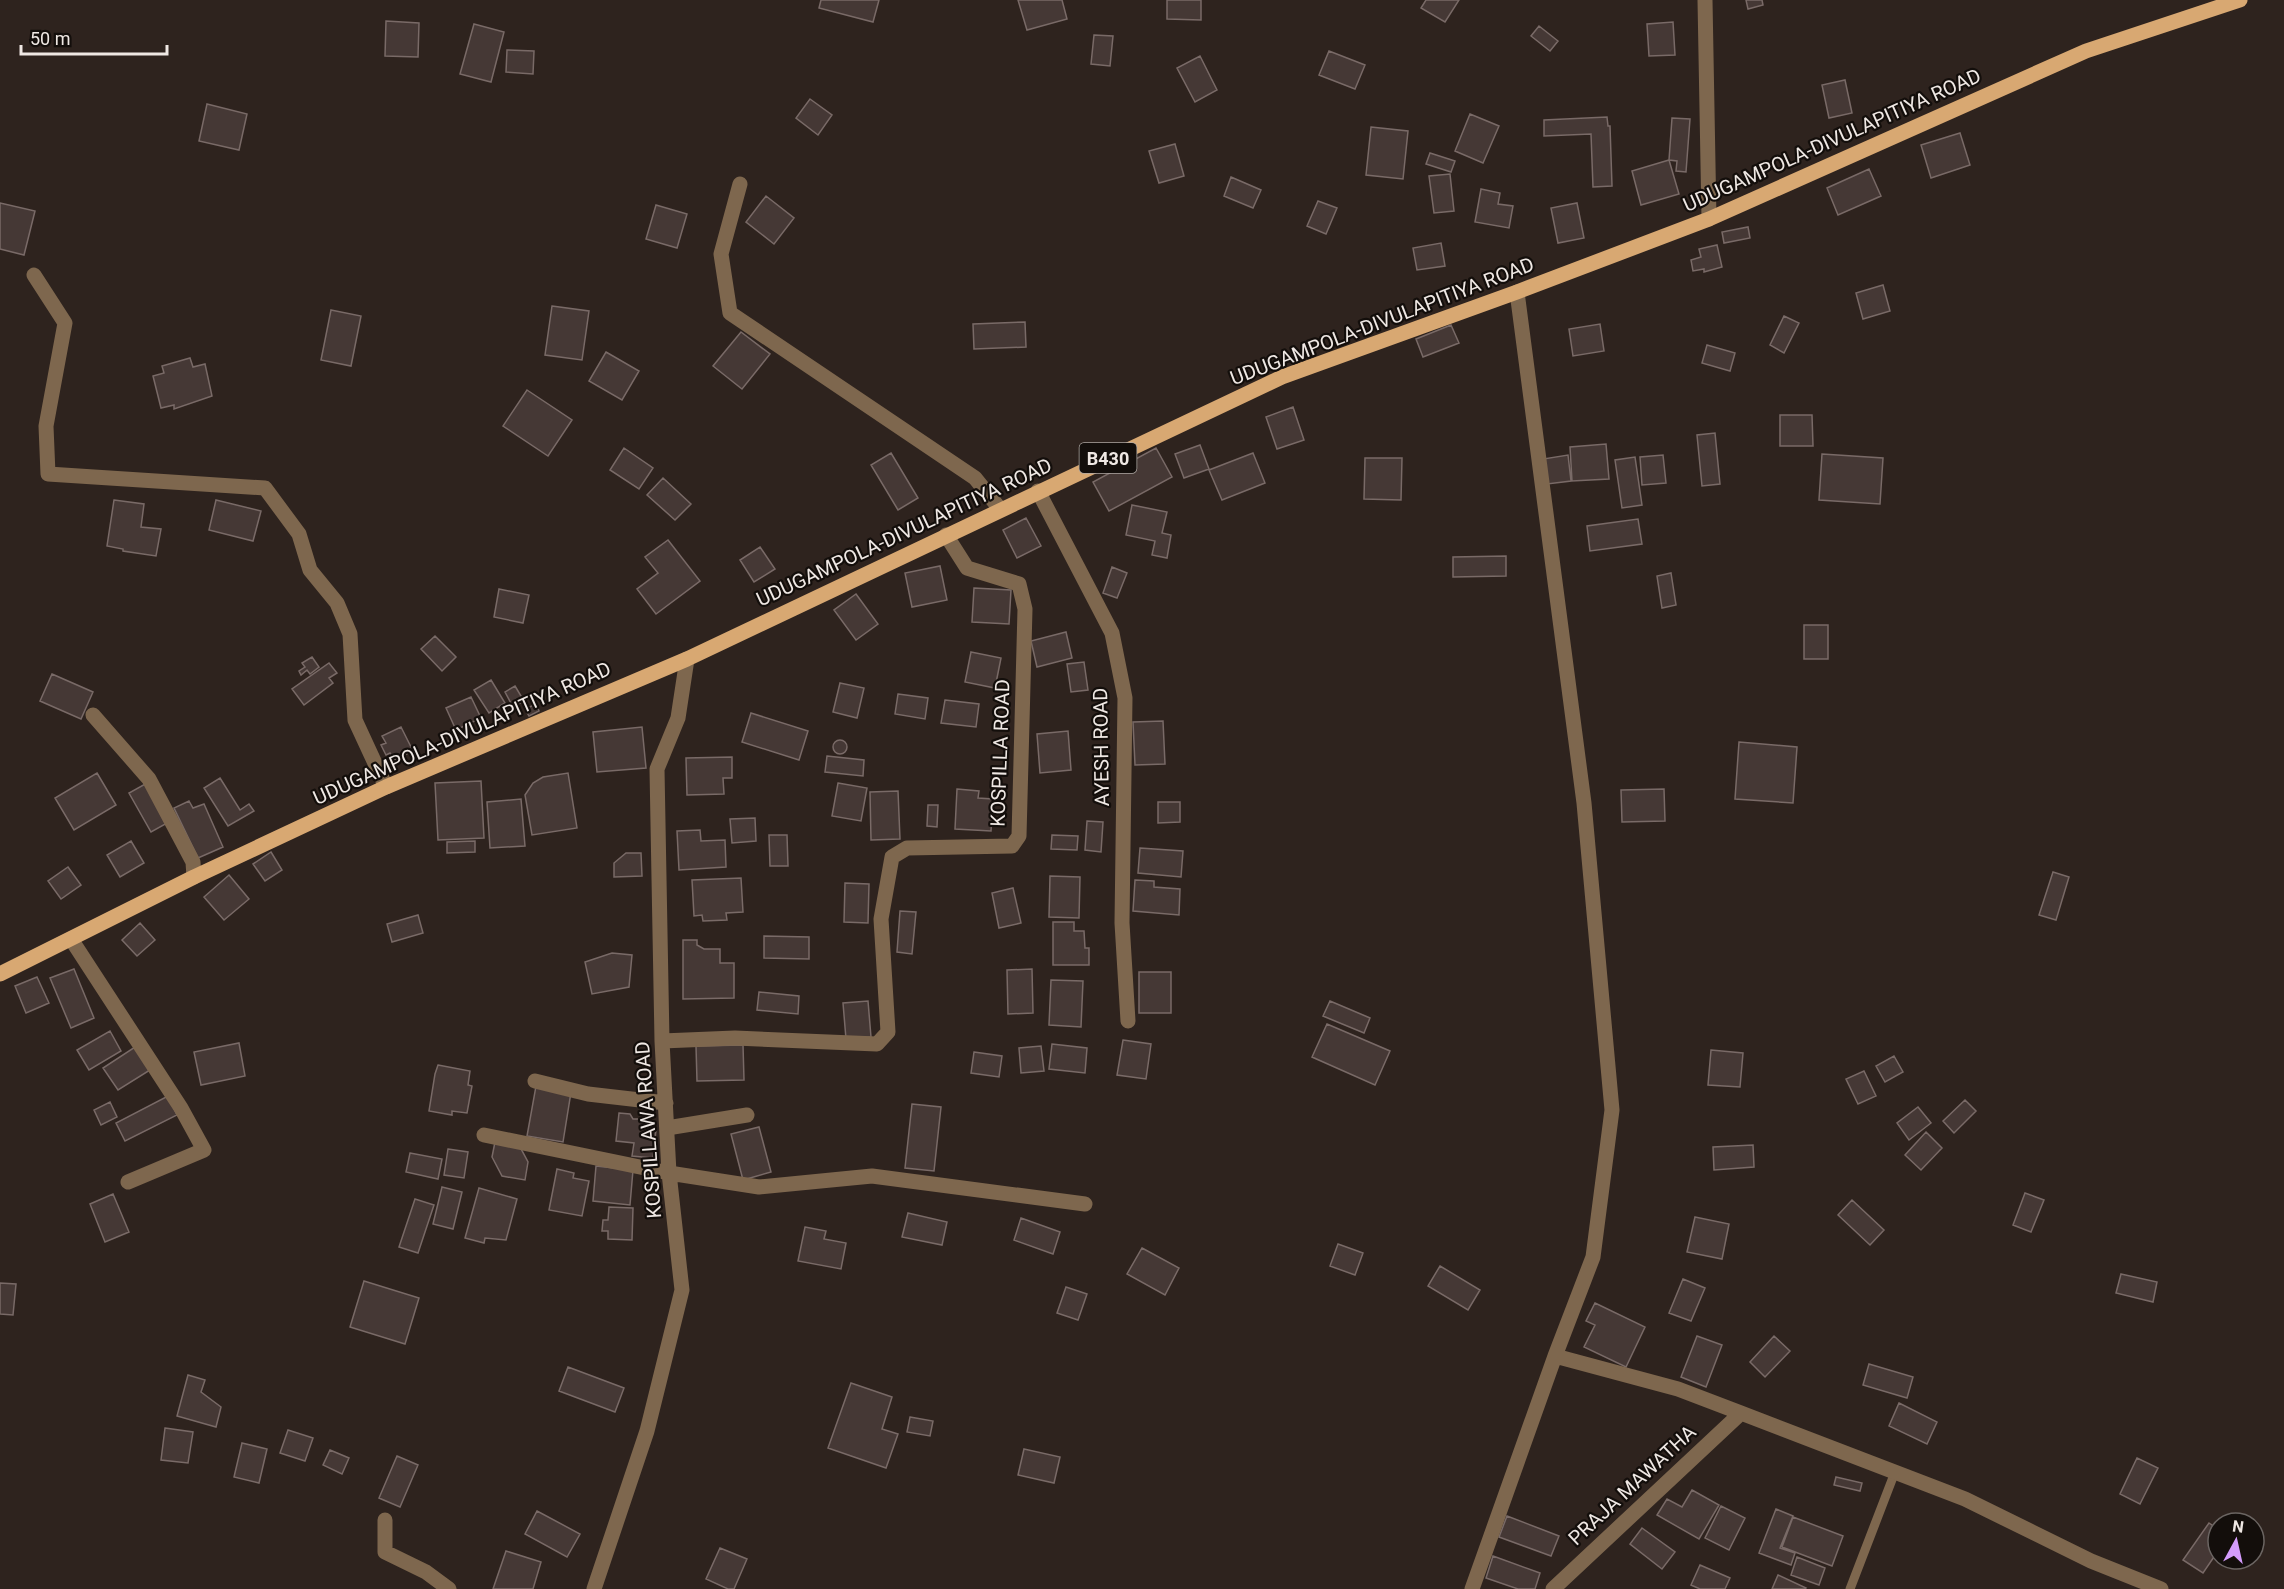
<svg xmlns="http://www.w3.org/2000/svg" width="2284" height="1589" viewBox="0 0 2284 1589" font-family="Roboto,sans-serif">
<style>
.building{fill:#453835;stroke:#796a67;stroke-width:1.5}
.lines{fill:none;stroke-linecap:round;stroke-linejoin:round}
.service{stroke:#7e674e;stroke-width:9}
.minor{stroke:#7e674e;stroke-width:15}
.tertiary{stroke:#7e674e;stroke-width:15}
.primary{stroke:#d8a872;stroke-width:15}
.labels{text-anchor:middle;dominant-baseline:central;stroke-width:4.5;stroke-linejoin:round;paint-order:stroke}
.shield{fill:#130e0b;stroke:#ada7a3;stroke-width:1.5}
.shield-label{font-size:18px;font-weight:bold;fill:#efe8e4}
.street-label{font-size:20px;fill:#efe8e4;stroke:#130e0b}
</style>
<rect width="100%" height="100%" fill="#2e231e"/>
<path class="building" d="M821,0H879L873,22L819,8Z
M1018,0H1062L1067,19L1027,30Z
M1167,0H1201V20L1167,19Z
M1426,0H1459L1445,22L1421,8Z
M1746,0H1762L1763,5L1748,9Z
M386,21L419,23L418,57L385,56Z
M1673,22L1675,55L1649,56L1647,24Z
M474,24L504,32L491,82L460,74Z
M1539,26L1558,41L1550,51L1531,36Z
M1094,35L1113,36L1110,66L1091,64Z
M507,50L534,51L533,74L506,72Z
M1329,51L1365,65L1355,89L1319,75Z
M1200,56L1217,90L1195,102L1177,68Z
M1845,80L1852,113L1829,118L1822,85Z
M810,99L832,115L818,135L796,118Z
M207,104L247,114L239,150L199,141Z
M1470,114L1499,126L1483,163L1455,151Z
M1607,117L1608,126H1610L1612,186L1593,187L1591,134L1544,136V120Z
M1672,118L1690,119L1686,172L1676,171L1677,161L1669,160Z
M1371,127L1408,131L1403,179L1366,175Z
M1960,133L1970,165L1931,178L1921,145Z
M1175,144L1184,176L1159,183L1149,151Z
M1430,153L1455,161L1451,172L1426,164Z
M1669,160L1679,194L1641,205L1632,171Z
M1869,169L1881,196L1838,215L1827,188Z
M1450,174L1454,211L1434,213L1429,176Z
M1231,177L1261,190L1253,208L1224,196Z
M1481,189L1500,193L1498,204L1513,206L1509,228L1475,222Z
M766,196L794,218L774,244L746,222Z
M1318,201L1337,208L1326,234L1307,226Z
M0,203L35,211L24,255L0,249Z
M1577,203L1584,238L1558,243L1551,208Z
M656,205L687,214L677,248L646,239Z
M1748,227L1750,238L1724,243L1722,232Z
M1441,243L1445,266L1417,270L1413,248Z
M1717,245L1722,267L1704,272V269L1693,271L1691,260L1701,257L1699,249Z
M1883,285L1890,311L1863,319L1856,293Z
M552,306L589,311L582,360L545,355Z
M331,310L361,316L351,366L321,360Z
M1784,316L1799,323L1784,353L1770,345Z
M1025,322L1026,347L974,349L973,324Z
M1600,324L1604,351L1573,356L1569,329Z
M1451,325L1459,343L1423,357L1416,339Z
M741,332L770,354L742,389L713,366Z
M1707,345L1735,353L1730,371L1702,363Z
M606,352L639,371L622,400L589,381Z
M190,358L193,367L205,364L212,396L174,409V405L161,408L153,376L164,373L162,366Z
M527,390L572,420L548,456L503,426Z
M1293,407L1304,440L1277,449L1266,417Z
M1780,415H1812L1813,446H1780Z
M1715,433L1720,484L1702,486L1697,435Z
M1606,444L1609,479L1572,481L1570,447Z
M1200,445L1209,469L1184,478L1175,454Z
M624,448L653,468L639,489L610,470Z
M1156,448L1172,477L1109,511L1093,482Z
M891,453L918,498L898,510L871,465Z
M1253,453L1265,483L1222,500L1209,470Z
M1822,454L1883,458L1880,504L1819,500Z
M1568,455L1571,481L1547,484L1543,459Z
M1663,455L1666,483L1642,485L1640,457Z
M1635,457L1642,505L1622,508L1615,460Z
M1365,458H1402L1401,500L1364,499Z
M663,478L691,504L675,520L647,495Z
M114,500L144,504L141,527L161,529L156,556L123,551V549L107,546Z
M216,500L261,511L253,541L209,530Z
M1132,505L1167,512L1162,533L1171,535L1167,558L1152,555L1155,541L1126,535Z
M1026,518L1041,546L1017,558L1003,530Z
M1638,519L1642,544L1590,551L1587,526Z
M668,540L700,581L656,614L637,589L658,573L645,557Z
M760,547L775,569L754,582L740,560Z
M1506,556V576L1453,577V557Z
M940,566L947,600L912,607L905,573Z
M1112,567L1127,573L1117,598L1103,593Z
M1671,573L1676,605L1662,608L1657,576Z
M974,588L1011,590L1009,624L972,622Z
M499,589L529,595L523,623L494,617Z
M856,594L878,624L856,640L834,610Z
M1804,625H1828V659H1804Z
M1066,632L1072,658L1037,667L1031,641Z
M435,636L456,657L442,671L421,649Z
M971,652L1001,658L995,688L965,682Z
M312,657L319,667L310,674L307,670L301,675L299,671L305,667L302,663Z
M1084,662L1088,690L1071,692L1067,664Z
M329,663L337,673L329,678L333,683L304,705L292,689Z
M52,674L93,692L81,719L40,701Z
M491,680L505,703L489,713L474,690Z
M840,683L864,688L857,718L833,712Z
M515,686L524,701L513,707L505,692Z
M898,694L928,698L925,719L895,714Z
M471,697L481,718L456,730L446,708Z
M945,700L979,704L976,727L941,723Z
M536,704L539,711L529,716L525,709Z
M751,713L808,731L799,760L742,742Z
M1163,721L1165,764L1135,765L1133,722Z
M401,727L413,751L394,760L390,753L386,755L381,745L386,743L382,736Z
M642,727L646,768L597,772L593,732Z
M1068,731L1071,770L1040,773L1037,734Z
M833 747a7 7 0 1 1 14 0a7 7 0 1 1-14 0Z
M1739,742L1797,747L1793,803L1735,799Z
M827,756L864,760L863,776L825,772Z
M732,757V778H723L724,794L687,795L686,758Z
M97,773L116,805L74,830L55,798Z
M568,773L577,828L532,835L525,795L533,783L543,777Z
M220,778L240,810L249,804L254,811L228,826L204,788Z
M481,781L484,838L438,840L435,783Z
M147,783L169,822L151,832L129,793Z
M838,783L867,788L861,821L832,816Z
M957,789L979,791L978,798L993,799L991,831L955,829Z
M1664,789L1665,821L1622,822L1621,790Z
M898,791L900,839L871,840L870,792Z
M521,799L525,846L490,848L487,802Z
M189,801L193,808L204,804L223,847L198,858L174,808Z
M1158,802H1180V822L1158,823Z
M928,805H938L937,827L927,826Z
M755,818L756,841L732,843L730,819Z
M1087,821L1103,822L1101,852L1085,850Z
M700,830L701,841L725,840L726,867L679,870L677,831Z
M769,835H787L788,866H770Z
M1052,835L1078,836L1077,850L1051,849Z
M131,841L144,863L120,877L107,855Z
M475,841V852L447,853V842Z
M1140,848L1183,851L1181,877L1138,873Z
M271,852L282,870L265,881L253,864Z
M626,853H641L642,876L614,877V863Z
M68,867L81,885L61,899L48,881Z
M2053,872L2069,877L2056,920L2039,915Z
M229,875L249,899L224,920L204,897Z
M1050,876L1080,877L1079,918L1049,917Z
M741,878L743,912L726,913L727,920L703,921L702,915L694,916L692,880Z
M1135,880L1154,881V887L1180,889L1179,915L1133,911Z
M845,883L869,884L868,923L844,922Z
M1013,888L1021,923L999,928L992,893Z
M900,911L916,912L912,954L897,952Z
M418,915L423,933L392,942L387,924Z
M1053,922H1074V931H1084L1085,948H1089V965H1053Z
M140,923L155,940L137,956L122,940Z
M764,936L809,937V959L764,958Z
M683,940H697V945L704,949H720V963H734V998L683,999Z
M612,953L632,955L629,987L592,994L585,962Z
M74,969L94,1018L71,1028L50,978Z
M1032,969L1033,1013L1008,1014L1007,970Z
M1139,972H1171V1013H1139Z
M37,977L49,1003L26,1013L15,986Z
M1051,980L1083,981L1081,1027L1049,1025Z
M759,992L799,996L798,1014L757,1010Z
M868,1001L871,1037L846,1039L843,1003Z
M1330,1001L1370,1018L1364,1033L1323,1016Z
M1327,1024L1390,1051L1375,1085L1312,1057Z
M110,1031L121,1051L89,1070L77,1050Z
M1123,1040L1151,1044L1146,1079L1117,1075Z
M239,1043L245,1076L201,1085L194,1052Z
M1052,1044L1087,1048L1085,1073L1049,1069Z
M743,1045L744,1080L697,1081L696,1046Z
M1041,1046L1044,1071L1021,1073L1019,1048Z
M135,1047L150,1070L118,1090L103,1068Z
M1711,1050L1743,1053L1740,1087L1708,1085Z
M974,1052L1002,1056L999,1077L971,1073Z
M1894,1056L1903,1072L1885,1082L1876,1066Z
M438,1065L470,1071L468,1085L472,1086L467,1113L452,1111V1115L429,1111L435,1074Z
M1864,1071L1876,1096L1858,1104L1846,1079Z
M536,1086L571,1092L563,1142L527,1136Z
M168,1096L177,1115L125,1141L116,1123Z
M1965,1100L1976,1111L1954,1133L1943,1121Z
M110,1102L117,1117L101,1125L94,1110Z
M912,1104L941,1107L934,1171L905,1168Z
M1918,1107L1931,1123L1909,1140L1897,1123Z
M619,1113L630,1114L633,1119H647L656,1130L653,1158L632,1156L634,1143L616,1141Z
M759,1127L771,1172L743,1180L731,1134Z
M1926,1132L1942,1148L1921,1170L1905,1155Z
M495,1142L520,1147L528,1162L525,1180L502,1176L492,1157Z
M1753,1145L1754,1167L1714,1170L1713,1147Z
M448,1149L468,1152L464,1178L444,1175Z
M410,1153L442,1159L438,1179L406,1172Z
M596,1166L633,1170L630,1205L593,1201Z
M557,1169L574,1173L573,1178L589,1181L582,1216L549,1210Z
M442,1187L462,1192L453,1229L433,1224Z
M479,1188L517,1199L506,1240L485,1238L484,1243L465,1238Z
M2025,1193L2044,1200L2031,1232L2013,1225Z
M113,1194L129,1232L105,1242L90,1204Z
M415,1199L434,1205L418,1253L399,1247Z
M1852,1200L1884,1230L1870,1245L1838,1215Z
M609,1207L633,1208L632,1240L608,1239V1231H602L603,1220H608Z
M908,1213L947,1222L942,1245L902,1237Z
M1695,1217L1729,1224L1722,1259L1687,1252Z
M1021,1218L1060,1232L1053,1254L1014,1240Z
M805,1227L826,1231L824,1239L846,1243L841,1269L798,1261Z
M1338,1244L1363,1253L1355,1275L1330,1266Z
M1142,1248L1179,1268L1165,1295L1127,1274Z
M1440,1266L1480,1290L1468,1310L1428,1286Z
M2121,1274L2157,1282L2153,1302L2116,1293Z
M1683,1279L1705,1288L1691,1321L1669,1313Z
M364,1281L419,1298L405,1344L350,1327Z
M0,1283L16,1284L13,1315L0,1314Z
M1066,1287L1087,1294L1078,1320L1057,1313Z
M1595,1303L1645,1327L1626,1367L1584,1347L1595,1325L1586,1321Z
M1697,1336L1722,1345L1706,1387L1681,1377Z
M1774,1336L1790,1351L1765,1377L1750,1362Z
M1869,1364L1913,1377L1907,1398L1863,1385Z
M568,1367L624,1388L615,1412L559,1391Z
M188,1375L205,1380L201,1392L221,1407L216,1427L177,1416Z
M851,1383L892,1397L882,1429L898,1434L886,1468L828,1448Z
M1899,1403L1937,1422L1927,1444L1889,1426Z
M910,1417L933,1421L930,1436L907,1432Z
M165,1428L193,1432L188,1463L161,1460Z
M288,1430L313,1438L305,1461L280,1453Z
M242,1443L267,1449L259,1483L234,1477Z
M1024,1449L1060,1457L1054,1483L1018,1475Z
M330,1450L349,1458L342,1474L323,1465Z
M397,1456L418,1465L400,1507L379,1498Z
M2137,1458L2158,1468L2140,1504L2120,1494Z
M1836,1477L1862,1483L1860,1491L1834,1485Z
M1692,1490L1719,1505L1699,1539L1657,1515L1667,1499L1682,1507Z
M1721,1506L1745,1518L1729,1550L1705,1538Z
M1776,1509L1793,1516L1780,1548L1795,1553L1791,1565L1759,1553Z
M537,1511L580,1534L567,1557L525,1534Z
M1507,1516L1559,1536L1551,1556L1499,1537Z
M1793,1517L1843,1536L1832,1566L1782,1547Z
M2209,1523L2218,1529V1551L2203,1573L2183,1560Z
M1642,1528L1675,1552L1662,1569L1630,1544Z
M720,1548L747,1559L734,1589H728L706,1579Z
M506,1551L541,1562L533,1589H493Z
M1493,1556L1540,1573L1535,1589H1518L1486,1578Z
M1797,1557L1825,1568L1819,1585L1791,1575Z
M1700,1565L1730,1578L1725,1589H1700L1691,1585Z
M1778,1575L1806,1588L1805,1589H1772Z"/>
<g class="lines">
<path class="service" d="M1850,1589L1895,1472"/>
<path class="minor" d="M740,184L721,254L730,313L975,478L1000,509
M34,275L65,323L46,426L48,474L265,488L299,534L310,570L337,603L350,634L355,720L386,787
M1038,491L1112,633L1125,698L1122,923L1128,1021
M93,715L149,779L193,862L194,877
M71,939L181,1108L204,1150L128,1182
M662,1041L735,1038L877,1044L888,1032L881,919L892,857L907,848L1012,846L1019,836L1025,609L1019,584L967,568L946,535
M535,1081L588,1094L666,1103
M667,1128L747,1115
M484,1135L669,1173L759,1187L872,1176L1085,1204
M1555,1356L1678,1389L1741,1413L1965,1499L2091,1561L2161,1589
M385,1520V1552L426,1572L449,1589
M594,1589L647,1431L682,1290L669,1173L662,1041L657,769L678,718L687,659
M1472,1589L1555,1356L1593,1257L1612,1110L1584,803L1517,292
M1553,1589L1741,1413"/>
<path class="tertiary" d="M1705,0L1709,219"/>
<path class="primary" d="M0,974L194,877L386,787L687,659L1282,377L1517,292L1709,219L2086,51L2240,0"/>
</g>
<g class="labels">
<rect class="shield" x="1079.5" y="443" width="57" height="30" rx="4.5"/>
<g class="shield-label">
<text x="1108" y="458">B430</text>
</g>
<g class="street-label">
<text transform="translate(1832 140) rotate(-24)">UDUGAMPOLA-DIVULAPITIYA ROAD</text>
<text transform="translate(1382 321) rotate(-21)">UDUGAMPOLA-DIVULAPITIYA ROAD</text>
<text transform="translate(904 532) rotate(-25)">UDUGAMPOLA-DIVULAPITIYA ROAD</text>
<text transform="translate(462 733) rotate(-24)">UDUGAMPOLA-DIVULAPITIYA ROAD</text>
<text transform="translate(1101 747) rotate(-91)">AYESH ROAD</text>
<text transform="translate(1000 753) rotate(-88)">KOSPILLA ROAD</text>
<text transform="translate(648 1130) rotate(-94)">KOSPILLAWA ROAD</text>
<text transform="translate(1632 1485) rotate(-43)">PRAJA MAWATHA</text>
</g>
</g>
<g transform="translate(2236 1541) rotate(8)"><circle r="28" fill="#130e0b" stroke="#6b6562" stroke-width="1.5"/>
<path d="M0-4.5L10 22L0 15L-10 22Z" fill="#d49cfc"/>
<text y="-9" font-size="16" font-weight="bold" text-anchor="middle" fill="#efe8e4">N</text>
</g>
<path d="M21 45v9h146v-9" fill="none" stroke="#efe8e4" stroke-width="3"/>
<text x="30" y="45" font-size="18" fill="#efe8e4" stroke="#130e0b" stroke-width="4.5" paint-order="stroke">50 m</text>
</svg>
